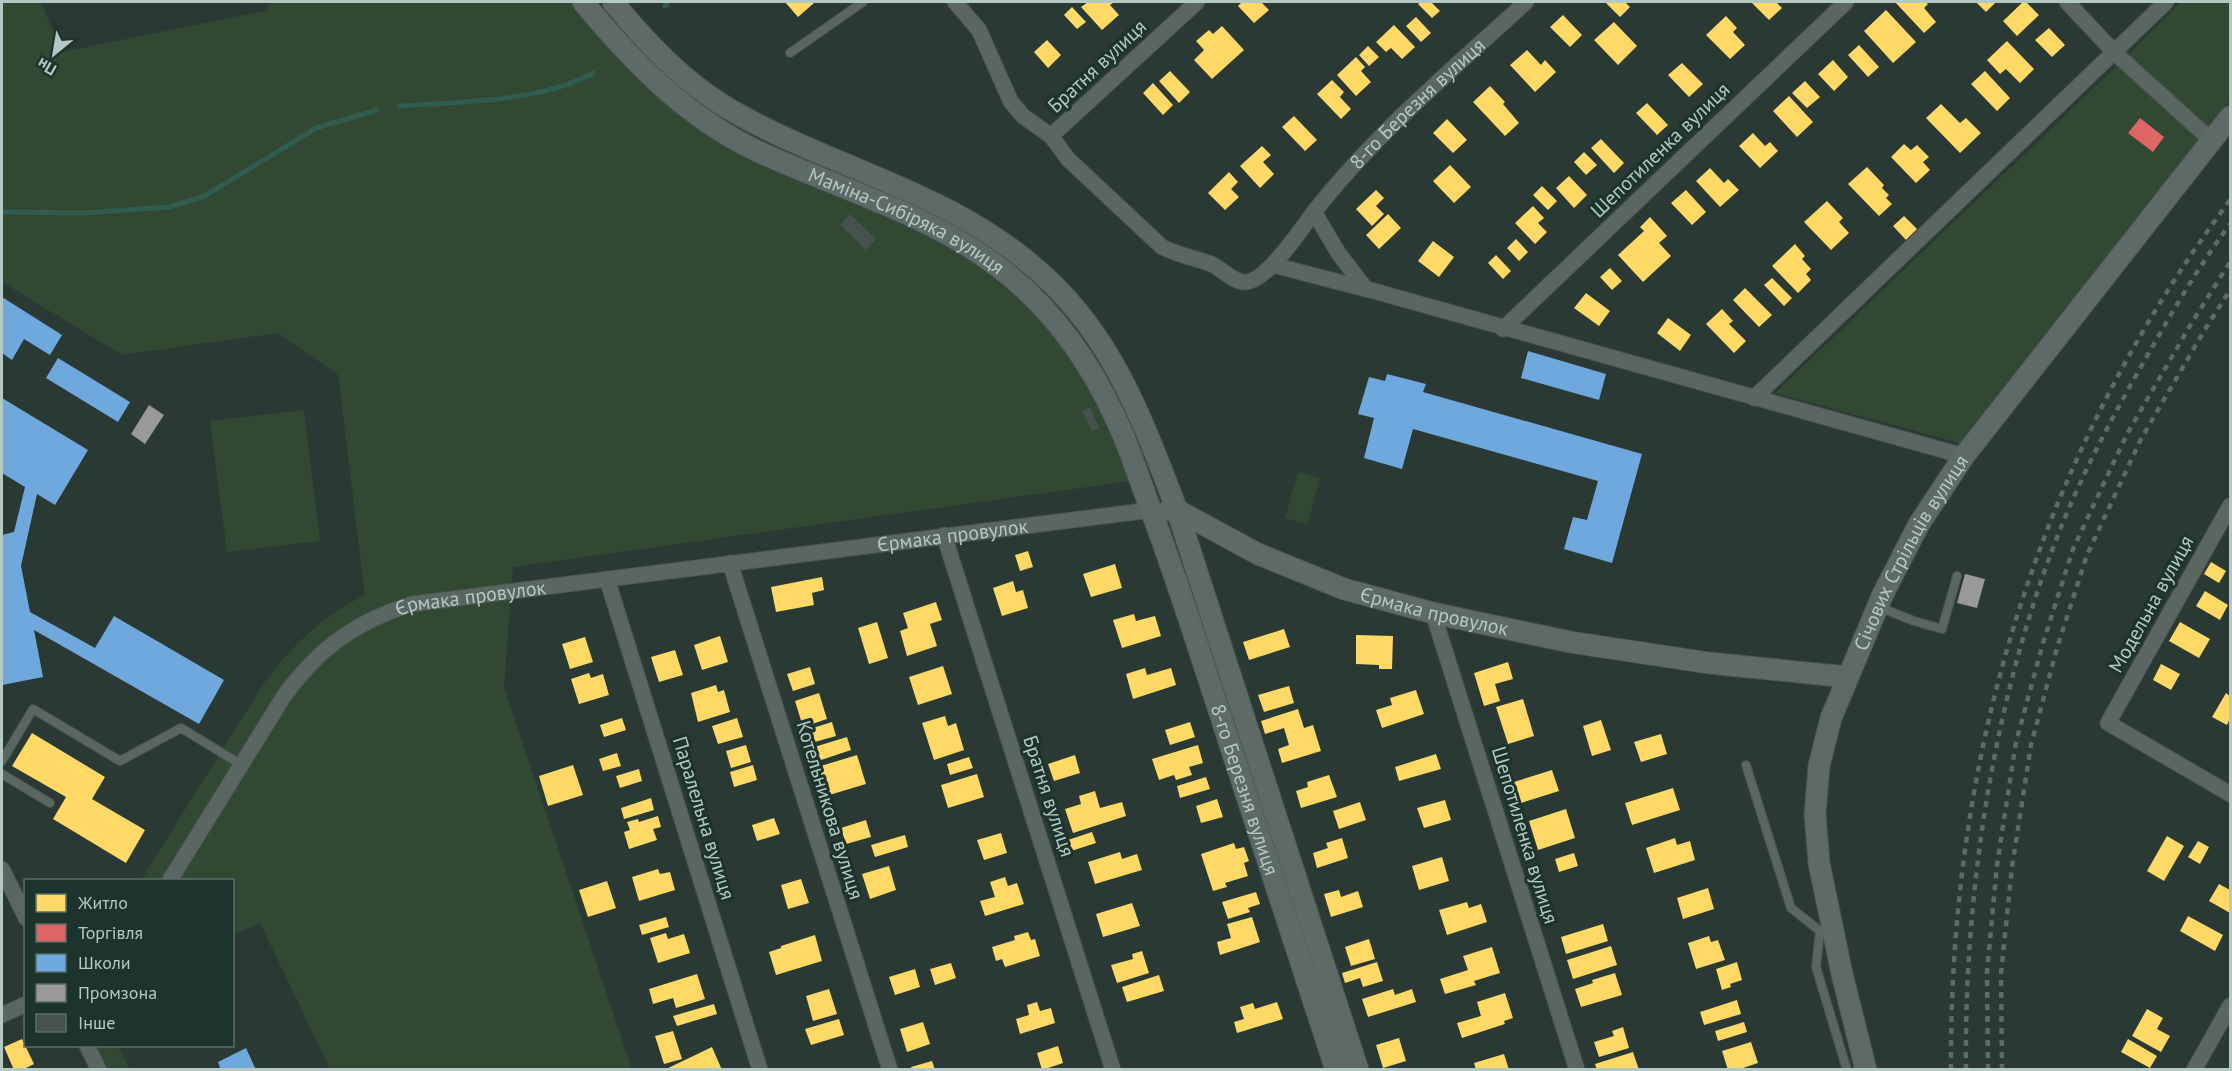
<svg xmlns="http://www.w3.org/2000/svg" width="2232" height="1071" viewBox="0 0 2232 1071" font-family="'PT Sans',sans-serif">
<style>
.green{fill:#314833}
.homes{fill:#ffd966}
.shops{fill:#e06666}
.schools{fill:#6fa8dc}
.industry{fill:#999}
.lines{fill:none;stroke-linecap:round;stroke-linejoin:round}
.stream{stroke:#315c50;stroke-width:5}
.building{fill:#45524e}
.lane-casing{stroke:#485350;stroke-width:10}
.street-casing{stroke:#485350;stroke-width:17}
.secondary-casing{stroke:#485350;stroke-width:23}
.lane{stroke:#5a6662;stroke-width:8}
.street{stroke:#5a6662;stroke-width:15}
.secondary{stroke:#5e6a67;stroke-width:21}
.tram{stroke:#5e6a66;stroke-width:1.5}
.rail{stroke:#5e6a66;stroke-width:4.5;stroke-dasharray:6 6;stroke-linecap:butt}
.labels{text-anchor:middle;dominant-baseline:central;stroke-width:6;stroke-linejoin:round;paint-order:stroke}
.street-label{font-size:20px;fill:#b4c9c4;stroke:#1d332d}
</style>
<rect width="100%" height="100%" fill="#2a3934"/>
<path class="green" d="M2,2H41L62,52L264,11L272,2H575L640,77L951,243L1025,298L1093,388L1131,481L513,567L504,687L632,1069H330L260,923L233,935L232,880H141L264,683C292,645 323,616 365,595L338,375L278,333L122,355L2,282Z
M2181,2H2230V100L1960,443L1775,393L2123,60Z
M304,410L320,541L227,552L210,421Z
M1298,472L1320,478L1308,524L1285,518Z
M95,1046H118L130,1069H106Z"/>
<path class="homes" d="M785,2H812L814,3L798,17Z
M1088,2H1114L1110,5L1119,15L1102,30L1081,7Z
M1242,2H1261L1269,10L1254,23L1238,6Z
M1421,2H1431L1440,11L1432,18L1418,4Z
M1605,2H1625L1630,7L1620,17Z
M1751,2H1776L1782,8L1769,20Z
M1895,2H1925L1928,4L1924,8L1936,22L1924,33Z
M1976,2H1996L1986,12Z
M2023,2H2026L2039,15L2017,36L2003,21Z
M1072,7L1086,22L1077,29L1064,15Z
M1886,10L1916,42L1893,63L1864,31Z
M1563,15L1582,35L1570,47L1550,27Z
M1726,16L1737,28L1733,32L1745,45L1730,59L1706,35Z
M1416,17L1431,33L1421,42L1406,26Z
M1614,22L1637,46L1618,65L1594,40Z
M1394,25L1415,47L1402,59L1391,48L1386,52L1376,42Z
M1222,26L1244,50L1212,79L1194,60L1204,50L1196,41L1209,30L1213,34Z
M2049,28L2065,45L2052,57L2035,40Z
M1047,40L1061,55L1048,68L1034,52Z
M2007,41L2034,69L2020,83L2006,69L2000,74L1987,60Z
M1859,45L1879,67L1868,77L1848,55Z
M1368,46L1379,57L1369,66L1359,55Z
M1527,50L1541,65L1545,60L1556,72L1535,92L1510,65Z
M1356,57L1365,67L1361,71L1371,82L1356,96L1337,75Z
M1833,60L1848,77L1834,91L1818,74Z
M1682,63L1703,84L1689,97L1668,75Z
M1170,71L1190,92L1179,103L1159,81Z
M1985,71L2010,98L1997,111L1971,84Z
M1332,80L1344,92L1340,97L1351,109L1341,119L1317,94Z
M1805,81L1820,97L1807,108L1792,93Z
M1153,83L1173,105L1163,115L1143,93Z
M1490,86L1505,102L1503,104L1519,123L1505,136L1473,102Z
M1789,96L1813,122L1797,137L1773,111Z
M1647,103L1668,125L1657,135L1636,113Z
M1941,104L1960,123L1966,118L1981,133L1960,153L1926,118Z
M1294,116L1317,140L1305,151L1282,127Z
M1447,119L1467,140L1453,153L1433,133Z
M1753,133L1765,146L1770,142L1778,151L1760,168L1739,146Z
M1601,139L1624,163L1614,173L1591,148Z
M1904,144L1911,150L1917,145L1929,157L1923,162L1930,170L1916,183L1891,157Z
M1262,146L1271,155L1263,162L1274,174L1260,188L1240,166Z
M1584,152L1597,165L1586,175L1574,162Z
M1450,165L1471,187L1454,203L1433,181Z
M1867,167L1884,185L1882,188L1889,195L1886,198L1892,204L1879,216L1848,184Z
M1710,168L1724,183L1728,179L1739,190L1720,207L1696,181Z
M1229,172L1238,182L1231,189L1239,197L1225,210L1208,193Z
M1569,176L1587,195L1574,208L1556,188Z
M1542,186L1557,201L1548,210L1533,195Z
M1376,190L1384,198L1376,206L1384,214L1372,226L1356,209Z
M1686,190L1706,212L1692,225L1671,203Z
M1827,201L1843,218L1839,222L1849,233L1831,250L1804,222Z
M1533,206L1544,218L1538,223L1547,232L1535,244L1515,223Z
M1388,214L1401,228L1379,249L1366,235Z
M1904,216L1917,229L1906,240L1893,226Z
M1650,217L1667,236L1659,243L1671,256L1643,282L1618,255L1644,231L1640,227Z
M1516,239L1528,252L1519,261L1507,248Z
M1433,241L1454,257L1439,277L1418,261Z
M1795,244L1805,256L1802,259L1811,269L1806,274L1811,280L1798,293L1772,266Z
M1496,255L1511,271L1503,279L1488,263Z
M1610,268L1622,281L1612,290L1600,277Z
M1772,278L1792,298L1784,306L1764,285Z
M1745,288L1772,315L1759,327L1733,300Z
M1586,293L1610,311L1599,326L1574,308Z
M1722,309L1733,321L1729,324L1746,341L1734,353L1706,324Z
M1668,318L1691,335L1680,351L1657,333Z
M1028,551L1033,567L1020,571L1015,555Z
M2211,562L2226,571L2219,583L2204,574Z
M1115,564L1122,588L1091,597L1083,574Z
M822,577L824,590L812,593L814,605L776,612L771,587Z
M1013,581L1016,592L1023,590L1028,608L1002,616L993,588Z
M2205,591L2228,605L2220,620L2196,606Z
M936,602L942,620L930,624L937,646L907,656L900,631L908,628L903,613Z
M1134,614L1136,621L1155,616L1161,636L1122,648L1113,620Z
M877,622L888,658L869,664L858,628Z
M2180,622L2210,639L2199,658L2169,641Z
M1284,629L1290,647L1249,660L1243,642Z
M1356,635L1393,636L1392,669H1379V665L1356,664Z
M720,636L728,662L702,670L694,645Z
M585,637L593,662L570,669L562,644Z
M675,650L683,675L659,682L651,657Z
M1508,662L1513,679L1495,684L1500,701L1484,706L1474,673Z
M2161,664L2180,674L2171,690L2153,680Z
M943,666L952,694L918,705L909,677Z
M810,667L815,684L793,691L787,674Z
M1145,668L1147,675L1171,668L1176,685L1133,699L1126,674Z
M589,673L591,678L603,674L609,695L579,704L571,679Z
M716,685L718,692L724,690L730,712L698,722L691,693Z
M1289,686L1294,703L1264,712L1258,695Z
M1416,690L1424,714L1382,728L1376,710L1392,705L1390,698Z
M819,693L827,719L803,727L795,701Z
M2226,693L2230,696V718L2227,725L2212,717Z
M1523,699L1534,736L1508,744L1496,707Z
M1298,709L1304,728L1313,725L1321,751L1282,763L1278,749L1289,745L1284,728L1265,734L1261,721Z
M945,716L948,726L956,723L964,750L934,760L922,723Z
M622,718L626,730L604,737L600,725Z
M737,718L743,737L718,744L712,726Z
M1601,720L1611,750L1592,756L1583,726Z
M832,722L836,736L804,745L800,732Z
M1190,722L1195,737L1170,745L1165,730Z
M32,733L105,777L92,799L145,830L126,863L53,819L66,797L12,766Z
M1661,734L1667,754L1641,762L1634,742Z
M847,737L851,750L815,762L811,748Z
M746,745L751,762L731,768L726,751Z
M1198,745L1203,763L1189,767L1192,775L1176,780L1174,775L1159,780L1152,759Z
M617,753L621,766L603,771L599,759Z
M1436,754L1441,769L1399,781L1395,767Z
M857,755L866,784L826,796L820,777L814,779L811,769Z
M1075,755L1080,773L1054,781L1048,764Z
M969,757L973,768L950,775L947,764Z
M573,765L583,795L548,806L539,776Z
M753,765L757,780L734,787L730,772Z
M639,769L642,781L620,788L616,776Z
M1552,770L1559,791L1521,803L1514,782Z
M977,774L984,797L948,808L941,785Z
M1329,775L1337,797L1301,808L1296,791L1308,787L1307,782Z
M1206,777L1210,789L1180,798L1177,786Z
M1673,788L1680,810L1632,825L1625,803Z
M1095,791L1100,808L1122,802L1126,816L1073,833L1065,809L1081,804L1079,796Z
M651,798L654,810L624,819L621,808Z
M1217,799L1223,817L1201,823L1196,806Z
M1445,800L1451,820L1424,828L1417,808Z
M1360,802L1366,820L1339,829L1333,811Z
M1566,809L1575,838L1538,850L1529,821Z
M658,816L661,827L653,829L657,840L629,849L624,832L630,830L627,822L638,819L639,822Z
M774,818L780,834L757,841L752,825Z
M866,820L871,837L846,844L841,828Z
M1092,832L1096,843L1068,852L1065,841Z
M1001,833L1007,853L984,860L977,840Z
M905,835L908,847L875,857L871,845Z
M2167,836L2184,846L2164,881L2147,871Z
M1342,838L1348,858L1317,868L1313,853L1328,848L1326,843Z
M1675,838L1677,845L1690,841L1695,860L1654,873L1646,848Z
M2198,841L2209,847L2200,864L2188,857Z
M1234,843L1236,849L1244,847L1249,861L1244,863L1248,876L1225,883L1227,887L1213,891L1201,854Z
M1120,852L1122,859L1137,854L1142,870L1095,884L1088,862Z
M1574,853L1578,866L1559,872L1555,859Z
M1442,857L1449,881L1419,890L1412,866Z
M889,866L896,890L870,899L862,874Z
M658,869L660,874L670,872L675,890L639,901L632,877Z
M1005,877L1008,886L1017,883L1024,904L985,916L980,901L995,897L990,882Z
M801,879L809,903L788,909L781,885Z
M607,881L616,908L588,917L579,890Z
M2219,884L2230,890V913L2209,901Z
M1708,888L1714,909L1683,919L1677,898Z
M1339,890L1341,897L1358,891L1363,907L1331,917L1324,894Z
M1256,892L1260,904L1248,908L1250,912L1228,919L1222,902Z
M1467,902L1469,908L1481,904L1487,922L1447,935L1439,910Z
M1132,903L1140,926L1103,937L1096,914Z
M2188,916L2223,935L2215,951L2180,931Z
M666,917L669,927L642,935L639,925Z
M1252,917L1260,942L1220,955L1217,942L1231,938L1227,924Z
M1603,924L1608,941L1566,954L1561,937Z
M1028,932L1031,940L1035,939L1040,956L1005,967L1002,959L996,961L992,947L1015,940L1014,936Z
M666,933L668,939L684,934L690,953L658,963L650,938Z
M815,935L822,961L776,975L769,952L781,948V946Z
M1709,936L1711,942L1718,940L1725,960L1696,969L1688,943Z
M1369,939L1375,959L1351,966L1345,947Z
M1611,946L1617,965L1573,979L1567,960Z
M1492,947L1500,973L1474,981L1476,985L1445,994L1440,979L1468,970L1463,956Z
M1142,951L1149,973L1117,983L1111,965L1133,959L1132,954Z
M1377,962L1383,981L1363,987L1360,978L1345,983L1342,973Z
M1737,962L1742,980L1730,984L1731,987L1722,990L1716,969Z
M951,963L956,978L935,985L930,969Z
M915,969L920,987L895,995L889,977Z
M1615,973L1622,995L1581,1007L1575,989L1593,983L1592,980Z
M697,974L705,999L676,1008L673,998L653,1004L649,989Z
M1159,975L1164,991L1127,1002L1122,987Z
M829,989L837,1014L813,1021L806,996Z
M1393,989L1395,995L1412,989L1416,1002L1368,1017L1362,999Z
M1505,993L1513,1018L1504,1021L1505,1024L1462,1038L1457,1023L1481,1016L1477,1002Z
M1737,1000L1741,1014L1704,1025L1700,1012Z
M1037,1002L1040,1011L1051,1008L1055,1023L1020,1034L1016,1019L1029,1015L1027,1005Z
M1277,1002L1283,1019L1237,1033L1234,1022L1244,1019L1240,1007L1253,1003L1255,1009Z
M714,1004L717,1014L677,1026L673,1016Z
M2147,1009L2163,1018L2157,1029L2170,1036L2161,1052L2132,1036Z
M839,1019L844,1035L811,1045L805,1029Z
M923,1022L930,1044L907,1052L900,1029Z
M1744,1022L1747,1032L1718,1041L1715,1031Z
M1623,1027L1629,1048L1599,1057L1594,1042L1614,1036L1612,1031Z
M673,1031L682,1059L664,1064L655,1036Z
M1399,1038L1406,1061L1383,1068L1376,1045Z
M22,1039L34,1064L22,1070H14L4,1047Z
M2128,1039L2157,1056L2150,1068L2121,1052Z
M1751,1042L1758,1063L1737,1070H1728L1722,1051Z
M1058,1046L1063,1063L1042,1070L1037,1053Z
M712,1047L722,1070H664Z
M1633,1052L1639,1070H1597L1595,1064Z
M1504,1054L1509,1070H1476L1474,1063Z
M932,1061L935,1070H912L911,1067Z"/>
<path class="shops" d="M2140,118L2164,137L2153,152L2128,133Z"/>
<path class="schools" d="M2,297L62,335L50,355L24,339L12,360L2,353Z
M1528,351L1606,374L1599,400L1521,378Z
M58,358L130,402L118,422L46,378Z
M1387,374L1426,384L1423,392L1642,454L1612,563L1564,549L1573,517L1587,520L1598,481L1413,429L1402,469L1364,458L1374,418L1358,414L1369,377L1385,381Z
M2,398L88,450L55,505L37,494L21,566L30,612L95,648L114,616L224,680L199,724L34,630L43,677L2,685V535L14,532L25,487L2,473Z
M246,1048L256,1070H221L218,1062Z"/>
<path class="industry" d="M149,405L164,415L145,444L131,434Z
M1965,574L1985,579L1977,608L1957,603Z"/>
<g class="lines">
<path class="stream" d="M665,6L668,2
M399,106C458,102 542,102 593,73
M2,212L83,213L169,207L203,197L316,128L377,110"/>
</g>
<path class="building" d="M850,214L876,239L866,250L840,225Z
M1090,407L1099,428L1092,431L1082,411Z"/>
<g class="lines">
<defs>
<path id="lane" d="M790,53L863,2
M1879,607L1914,621L1942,629L1957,576
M2,761L33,709L120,761L181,728L242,765
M1746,765L1791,908L1820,931L1831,928
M2,774L50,803
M1820,931L1816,967L1847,1070"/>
<g id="street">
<path d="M955,2L979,30L1011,102L1023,116L1051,136L1068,159L1162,247C1178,255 1195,258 1211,264C1221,268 1232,281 1243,282C1265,285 1301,229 1314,212L1339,254L1366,289"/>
<path d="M2067,2L2115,53L2212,141"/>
<path d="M1051,136L1197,2"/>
<path id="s1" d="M1314,212C1375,134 1453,69 1526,2"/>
<path d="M1273,265L1374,291L1964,456"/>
<path d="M1503,329L1846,2"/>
<path d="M1754,398L2166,2"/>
<path d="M2230,506L2108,723L2230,794"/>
<path d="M944,535L1113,1070"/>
<path d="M730,563L890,1070"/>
<path d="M607,579L760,1070"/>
<path d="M1433,613L1577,1070"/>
<path d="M2,869L26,918"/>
<path id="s2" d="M170,880L284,696C319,648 355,622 412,604L1151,510"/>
<path d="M2,1015L26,1004"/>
<path d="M87,1046L99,1070"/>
<path d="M2194,1070L2230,1006"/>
</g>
<g id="secondary">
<path id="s3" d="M583,2C632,61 685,116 755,150C834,187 922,211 993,263C1047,302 1088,358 1116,419C1130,448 1139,479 1151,510C1177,579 1199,650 1222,720C1260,836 1298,953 1336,1070"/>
<path d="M613,2C646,42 683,82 729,109C834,170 952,191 1044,276C1114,339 1144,424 1177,510L1358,1070"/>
<path id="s4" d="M1169,510H1177L1258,554L1344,589L1433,613L1570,642L1709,663L1848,677"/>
<path id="s5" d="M1866,1070L1842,974L1819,863L1815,814L1819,766L1831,718L1883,594L1919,524L1964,456L2230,117"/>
</g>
</defs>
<use href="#lane" class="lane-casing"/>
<use href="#street" class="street-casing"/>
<use href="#secondary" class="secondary-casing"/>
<use href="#lane" class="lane"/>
<use href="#street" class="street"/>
<use href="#secondary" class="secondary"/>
<path class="tram" d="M593,2C639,58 689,107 754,141C834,182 925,203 998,257C1042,289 1081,334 1106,382C1122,410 1132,441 1143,471C1168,534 1190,597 1211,661C1255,797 1300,933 1344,1070"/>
<path class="rail" d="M1951,1070C1949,752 2040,455 2230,200
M1966,1070C1964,888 1995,688 2064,520C2087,464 2116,410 2146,358C2172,312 2199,266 2230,224
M1988,1070L1987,972L1997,865L2016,742L2043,643L2073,549L2127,434L2191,324L2230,262
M2002,1070L2001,974L2012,867L2031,745L2057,648L2087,555L2141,439L2204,331L2230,290"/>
</g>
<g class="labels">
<g class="street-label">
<text transform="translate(1097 66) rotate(-43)">Братня вулиця</text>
<text stroke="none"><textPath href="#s1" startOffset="150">8-го Березня вулиця</textPath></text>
<text transform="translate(1660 150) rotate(-44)">Шепотиленка вулиця</text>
<text stroke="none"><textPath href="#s3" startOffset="396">Маміна-Сибіряка вулиця</textPath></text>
<text stroke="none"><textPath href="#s2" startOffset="922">Єрмака провулок</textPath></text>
<text stroke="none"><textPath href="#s5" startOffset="543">Січових Стрільців вулиця</textPath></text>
<text stroke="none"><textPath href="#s2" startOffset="436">Єрмака провулок</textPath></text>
<text transform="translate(2151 604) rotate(-61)">Модельна вулиця</text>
<text stroke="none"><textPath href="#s4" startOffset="286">Єрмака провулок</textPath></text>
<text stroke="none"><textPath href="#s3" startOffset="1086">8-го Березня вулиця</textPath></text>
<text transform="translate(1049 796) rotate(72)">Братня вулиця</text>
<text transform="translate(830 810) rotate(73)">Котельникова вулиця</text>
<text transform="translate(704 818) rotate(73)">Паралельна вулиця</text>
<text transform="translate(1525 835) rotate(73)">Шепотиленка вулиця</text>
</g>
</g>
<rect width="2232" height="1071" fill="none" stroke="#b4c9c4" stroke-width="6"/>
<rect x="24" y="879" width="210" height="168" fill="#1d332d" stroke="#596f69" stroke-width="1.5"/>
<rect x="36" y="894" width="30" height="18" fill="#ffd966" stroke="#596f69" stroke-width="1.5"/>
<text x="78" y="909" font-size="18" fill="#b4c9c4">Житло</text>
<rect x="36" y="924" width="30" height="18" fill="#e06666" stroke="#596f69" stroke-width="1.5"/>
<text x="78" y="939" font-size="18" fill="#b4c9c4">Торгівля</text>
<rect x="36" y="954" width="30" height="18" fill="#6fa8dc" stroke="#596f69" stroke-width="1.5"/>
<text x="78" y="969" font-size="18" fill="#b4c9c4">Школи</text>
<rect x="36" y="984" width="30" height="18" fill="#999999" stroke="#596f69" stroke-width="1.5"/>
<text x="78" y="999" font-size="18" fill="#b4c9c4">Промзона</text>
<rect x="36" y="1014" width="30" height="18" fill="#45524e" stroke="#596f69" stroke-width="1.5"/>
<text x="78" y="1029" font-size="18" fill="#b4c9c4">Інше</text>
<g transform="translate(54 54) rotate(210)" stroke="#1d332d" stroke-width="4.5" paint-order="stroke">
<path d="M0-4.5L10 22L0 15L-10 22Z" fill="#b4c9c4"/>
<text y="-9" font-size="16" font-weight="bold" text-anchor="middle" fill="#b4c9c4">Пн</text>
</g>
</svg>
